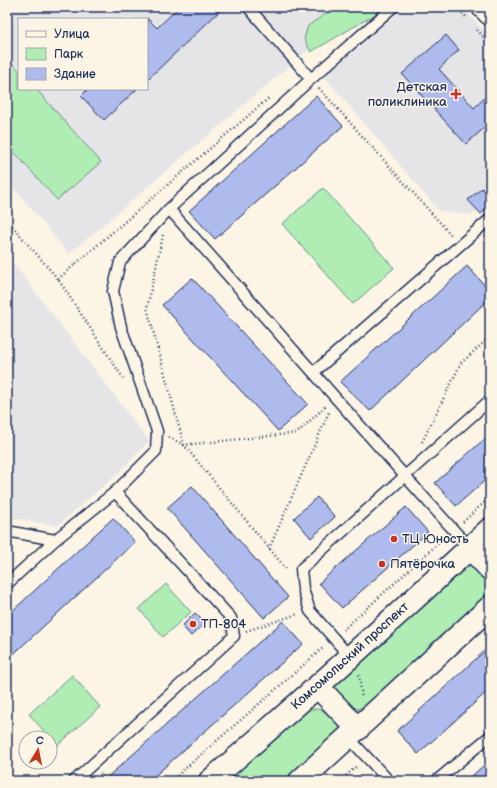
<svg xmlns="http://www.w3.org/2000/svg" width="497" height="788" viewBox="0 0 497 788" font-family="'Balsamiq Sans',sans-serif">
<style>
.built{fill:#e5e4e7;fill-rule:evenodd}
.green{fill:#b0edb4;stroke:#668e89}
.building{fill:#afbbec;stroke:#1b2f5e}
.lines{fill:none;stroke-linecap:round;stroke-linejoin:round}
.lane-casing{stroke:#1b2f5e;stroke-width:13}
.secondary-casing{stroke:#1b2f5e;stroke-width:25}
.primary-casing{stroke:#1b2f5e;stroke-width:25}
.path{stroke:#1b2f5e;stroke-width:2.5;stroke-dasharray:1 3;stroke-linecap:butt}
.lane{stroke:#fcf5e5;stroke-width:10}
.secondary{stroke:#fcf5e5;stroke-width:22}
.primary{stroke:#fcf5e5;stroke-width:22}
.poi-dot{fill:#c8321e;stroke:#fcf5e5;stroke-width:1.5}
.labels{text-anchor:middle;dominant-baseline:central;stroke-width:3;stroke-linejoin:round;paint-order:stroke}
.poi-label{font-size:13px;fill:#1b2f5e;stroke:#fcf5e5;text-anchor:start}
.street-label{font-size:13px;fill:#1b2f5e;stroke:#fcf5e5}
</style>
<rect width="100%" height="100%" fill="#fcf5e5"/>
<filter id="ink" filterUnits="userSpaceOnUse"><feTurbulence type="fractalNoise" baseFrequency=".025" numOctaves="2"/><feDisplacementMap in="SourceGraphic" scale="8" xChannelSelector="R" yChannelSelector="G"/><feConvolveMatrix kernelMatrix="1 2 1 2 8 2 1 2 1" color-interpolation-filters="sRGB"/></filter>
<g filter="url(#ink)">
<path class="built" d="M7,7H364L296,60L69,254L7,180ZM19,19H147V89H19Z
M405,7H462L490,37V201L472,215L439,211L324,76Z
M7,255L149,441L115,476L57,526L7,517Z"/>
<path class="green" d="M335,7H382L374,15L311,52L304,39L308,26Z
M13,64L19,70V89H36L101,162L57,200L7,144V69Z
M323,188L394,268L353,304L282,224Z
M475,564L490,577L489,593L382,694L359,709C346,706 330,695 337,680L466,565Z
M166,584L191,612L163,637L139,609Z
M72,675L100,707L57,746L29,714Z
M303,709H321L339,724L340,733L286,781H223Z"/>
<path class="building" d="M179,7H224L147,80V18L157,28Z
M446,35L459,50L439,69L474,108L490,93V123L466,144L402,74Z
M88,89H137L104,120L81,96Z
M316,96L343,126L215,239L189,211Z
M482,188L490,197V206L481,214L468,200Z
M467,266L490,291V298L370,411L340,382Z
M192,278L308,404L278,431L162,305Z
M490,434V476L456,506L435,483Z
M192,486L288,597L264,618L167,508Z
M317,497L335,517L311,538L294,518Z
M406,507L428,532L342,608L319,583Z
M113,518L135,542L7,660V616Z
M195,613L205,623L191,636L182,626Z
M283,621L303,644L149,781H103Z
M490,646V689L418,754L397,731Z
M490,760V781H466Z"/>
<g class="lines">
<defs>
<path id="lane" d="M248,7L311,79
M169,209C270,322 368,437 470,548
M314,372L490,219
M115,492L156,451L157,431L121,327L113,291L120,262L169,209L311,79L393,7
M7,531L55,540
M7,584L55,540L115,492L231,618L234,636L74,781
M349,656L310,611L303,589L301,569L490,400
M348,737L389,781
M436,781L490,736"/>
<path id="secondary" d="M483,7L490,14"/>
<path id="primary" d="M470,548L490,569
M318,687L358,729
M210,781C304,699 398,615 490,529
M300,781L490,607"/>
</defs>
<use href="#lane" class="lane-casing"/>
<use href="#secondary" class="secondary-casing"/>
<use href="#primary" class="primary-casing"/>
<path class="path" d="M457,7L466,17
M477,30L490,44
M319,88L452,236
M7,220L58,279L125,381
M163,235L147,308L184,445L297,433L327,405
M58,279L270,97
M169,437L184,445L287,570
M422,442L461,363L490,337
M463,522L490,497
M269,549L330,410
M343,630L444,538
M246,631L298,614
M359,675L362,698
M100,774L105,780
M171,781L324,647
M340,781L358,765"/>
<use href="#lane" class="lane"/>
<use href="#secondary" class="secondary"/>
<use href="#primary" class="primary"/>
</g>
</g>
<g class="poi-dot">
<path d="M454 88h4v4h4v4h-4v4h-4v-4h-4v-4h4z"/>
<circle cx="394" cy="539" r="4"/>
<circle cx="382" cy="564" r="4"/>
<circle cx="193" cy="624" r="4"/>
</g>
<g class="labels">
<g class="poi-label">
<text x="447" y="87" text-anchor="end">Детская<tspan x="447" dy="15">поликлиника</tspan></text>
<text x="402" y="539">ТЦ Юность</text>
<text x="390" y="564">Пятёрочка</text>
<text x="201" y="624">ТП-804</text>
</g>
<g class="street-label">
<text transform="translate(350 656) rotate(-42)">Комсомольский проспект</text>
</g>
</g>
<rect width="497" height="788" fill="none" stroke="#fcf5e5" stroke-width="24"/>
<rect x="12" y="12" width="473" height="764" fill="none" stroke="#1b2f5e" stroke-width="1.5" filter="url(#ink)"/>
<rect x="18" y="18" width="130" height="72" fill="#fcf5e5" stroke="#a2a6af"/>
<rect x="26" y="31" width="20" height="6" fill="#fcf5e5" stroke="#a2a6af"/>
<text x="54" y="38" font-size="12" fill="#1b2f5e">Улица</text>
<rect x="26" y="48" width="20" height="12" fill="#b0edb4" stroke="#a2a6af"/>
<text x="54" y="58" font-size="12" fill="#1b2f5e">Парк</text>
<rect x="26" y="68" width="20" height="12" fill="#afbbec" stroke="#a2a6af"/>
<text x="54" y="78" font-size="12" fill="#1b2f5e">Здание</text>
<g transform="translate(38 750) rotate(10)"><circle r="19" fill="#fcf5e5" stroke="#a2a6af"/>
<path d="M0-3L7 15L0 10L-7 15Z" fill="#c8321e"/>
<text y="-6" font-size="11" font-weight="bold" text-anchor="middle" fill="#1b2f5e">С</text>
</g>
</svg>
